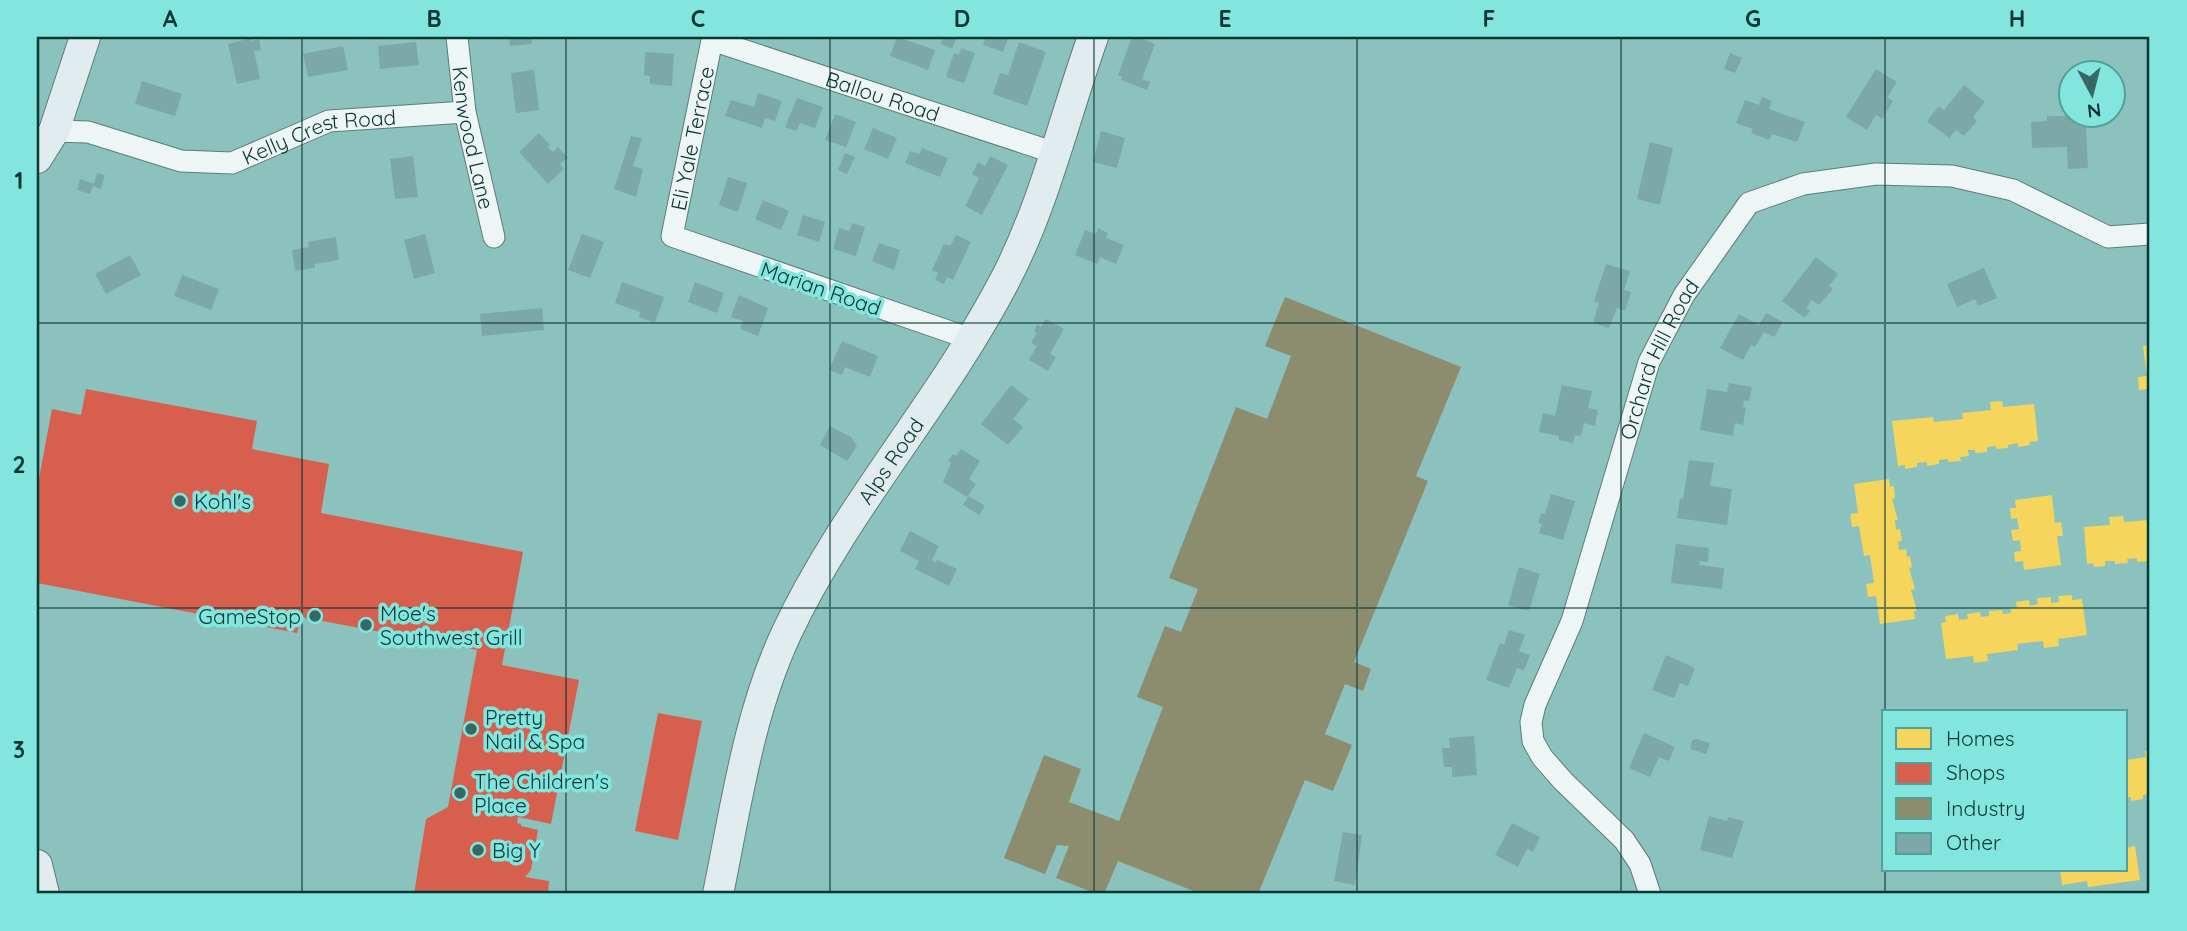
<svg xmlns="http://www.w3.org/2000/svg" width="2187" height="931" viewBox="0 0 2187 931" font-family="Quicksand,sans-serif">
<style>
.homes{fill:#f6d55c}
.shops{fill:#d6604d}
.industry{fill:#8c8c6e}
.building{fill:#7ca8a9}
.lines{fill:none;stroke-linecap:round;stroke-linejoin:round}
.street-casing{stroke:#5b7d7b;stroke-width:23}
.secondary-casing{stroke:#5b7d7b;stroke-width:32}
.street{stroke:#eef6f5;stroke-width:21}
.secondary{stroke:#e1ecee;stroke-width:30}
.grid{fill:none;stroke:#093734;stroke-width:2;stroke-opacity:0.55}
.poi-dot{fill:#376864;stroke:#83e6de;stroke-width:2.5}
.labels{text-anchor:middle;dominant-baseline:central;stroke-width:7;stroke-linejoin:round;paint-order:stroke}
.street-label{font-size:21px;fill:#093734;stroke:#83e6de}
.poi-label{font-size:21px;fill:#093734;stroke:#83e6de;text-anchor:start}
.neatline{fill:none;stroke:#093734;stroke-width:2.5}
.grid-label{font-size:23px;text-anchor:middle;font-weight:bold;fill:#093734}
</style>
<rect width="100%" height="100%" fill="#8cc2be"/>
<path class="homes" d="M2150,345V401H2149L2147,389L2139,390L2138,377L2147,376L2143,346Z
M2002,401L2003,407L2034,404L2038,441L2029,442L2030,445L2018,447V443L2008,445V448L1996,449V446L1987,447V452L1975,453V450H1968L1969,456L1960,457L1961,461L1948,462V459L1939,460V464L1927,466V462L1917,463V467L1905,469V465L1898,466L1892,421L1933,417L1934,422L1963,419L1962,413L1991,410L1990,402Z
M1889,479L1890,487L1894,486L1895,498L1892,499L1898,520H1895L1896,530L1900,529L1902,541L1898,542L1899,550L1906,549L1907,557L1910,556L1912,567L1909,568L1915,589L1911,590L1917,611H1914L1915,619L1880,624L1876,596L1868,597L1866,584L1874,583L1870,555L1864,556L1859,526L1852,527L1850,514L1858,513L1854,484Z
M2052,495L2055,523L2061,522L2063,536H2057L2061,565L2024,570L2023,561L2015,562L2014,552L2021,551L2020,540L2013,541L2011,530L2019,529L2017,518L2011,519L2010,508H2016L2015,500Z
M2123,516L2124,522L2150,520L2149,561L2137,562V558L2127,559L2128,563L2115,564V561H2105V566L2094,567L2093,563L2087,564L2084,527L2110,525L2109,517Z
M2072,595V600L2082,599L2087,635L2058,639L2059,646L2044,648L2043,641L2017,644L2018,650L1987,654L1988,661L1974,663L1973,656L1946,659L1941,623L1946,622L1945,616L1958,614L1959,620L1968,619L1967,614L1980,612L1981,617L1989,616V611L2002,610L2003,614L2011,613L2010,608H2017L2016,602L2029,600L2030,606L2038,604L2037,598L2051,597V603L2059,602L2058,596Z
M2145,751H2150V794L2143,795V799L2131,801V797H2126V760L2146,757Z
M2135,846L2140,880L2088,887L2087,881L2062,885L2060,870H2126V848Z"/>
<path class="shops" d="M86,389L257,421L252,449L329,464L321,513L523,552L502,665L579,680L551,824L518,817L517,823L521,824V826L538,830L531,870L525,877L549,881L548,894H414L426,819L448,807L477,650L301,617L297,633L37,583V489L52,409L81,415Z
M658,713L702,721L678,840L635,831Z"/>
<path class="industry" d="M1285,297L1461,367L1416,476L1428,481L1354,662L1371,669L1363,691L1345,684L1325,734L1352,745L1333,791L1305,780L1258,894H1201L1118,861L1104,894H1097L1056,878L1069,846L1057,845L1045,874L1004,858L1044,755L1081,769L1069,802L1119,821L1163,707L1137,697L1165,626L1181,632L1198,589L1169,578L1236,407L1267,419L1291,356L1265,346Z"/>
<path class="building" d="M509,37H531L532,44L510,46Z
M897,37L935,50L928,70L890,56Z
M943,37H957L952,49L941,44Z
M986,37H1009L1003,52L983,45Z
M1132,37H1139L1155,44L1142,79L1150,82L1147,90L1121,80L1122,77L1118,75Z
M251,38V41L259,39L261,50L254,51L260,79L237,84L228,44Z
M416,42L419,65L380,69L378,46Z
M1019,42L1046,52L1027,106L993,94L1000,73L1008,75Z
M343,46L348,70L308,77L303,54Z
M961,48L975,53L964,83L946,77L954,53L959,55Z
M645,52L674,54L672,86L650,84V76L644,75Z
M1730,53L1742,58L1735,73L1724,69Z
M1876,69L1897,82L1887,98L1893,101L1882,119L1876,115L1867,130L1846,117Z
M534,70L539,110L516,113L511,73Z
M142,81L182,94L175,116L135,104Z
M1964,85L1985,102L1973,117L1977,121L1964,136L1956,130L1949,138L1927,121L1939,106L1944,110Z
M758,93L782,101L775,121L765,118L762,128L725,116L731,100L754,107Z
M1762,97L1772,101L1769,109L1805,122L1797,142L1772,134L1769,140L1751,133L1753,129L1736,123L1745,100L1759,105Z
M797,98L823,107L815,128L800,123L796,131L785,127Z
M835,114L856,122L846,147L825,140Z
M2047,116H2081V127H2086L2088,168L2068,169L2067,147L2032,148L2031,122L2047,121Z
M873,128L897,138L888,159L864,149Z
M1101,131L1125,138L1117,168L1093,162Z
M539,133L550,145L547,147L553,152L558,147L568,158L560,164L564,169L548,184L519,152Z
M631,136L642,138L633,166L643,169L636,197L614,189Z
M1650,142L1673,148L1660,205L1637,199Z
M922,148L948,158L940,177L905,163L910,151L919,154Z
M845,153L855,157L847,174L838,170Z
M413,156L418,197L395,199L390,159Z
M990,156L1008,165L982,215L965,206L979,178L972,174L978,162L985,166Z
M97,173L105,175L101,189L93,186L90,194L77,190L80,179L94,184Z
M728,177L747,183L738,212L719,205Z
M763,200L789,211L781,230L755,219Z
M803,215L825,222L819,242L797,235Z
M852,223L865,227L856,256L833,249L839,228L849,231Z
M1098,228L1108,233L1106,238L1124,245L1116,264L1100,257L1097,264L1075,255L1085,230L1096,234Z
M425,234L435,273L414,279L404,240Z
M582,234L604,242L590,278L568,270Z
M956,235L971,242L953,280L947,277L944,284L935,280L938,273L932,270L944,244L950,246Z
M336,237L339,260L315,264V268L295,271L292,250L309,247L308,242Z
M879,243L900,250L894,270L872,261Z
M130,255L141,275L106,294L95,274Z
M1816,257L1838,274L1829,286L1833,289L1819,305L1812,300L1806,308L1810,311L1805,318L1782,301Z
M1606,264L1630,271L1624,290L1631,292L1625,311L1617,308L1609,328L1593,323L1599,303L1594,301Z
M1984,268L1997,298L1978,306L1975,299L1957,307L1947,284Z
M182,275L219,289L211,310L174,296Z
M622,282L664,297L655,323L639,317L640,312L615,303Z
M695,282L724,293L717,313L688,302Z
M739,295L768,308L758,336L740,329L743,321L731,317Z
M542,308L544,330L482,336L480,314Z
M1766,313L1783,322L1774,337L1764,332L1755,347L1751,345L1743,360L1720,348L1739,314L1759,325Z
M1046,319L1064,329L1050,354L1056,357L1048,371L1029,360L1037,346L1031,343L1037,333L1034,332L1037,324L1041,327Z
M842,341L878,356L870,377L845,367L842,375L829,370Z
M1729,383L1752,387L1749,401L1744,400L1743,407L1746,408L1743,425L1735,423L1733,436L1700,430L1707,389L1727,392Z
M1011,385L1029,399L1013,419L1023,427L1008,445L981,424Z
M1562,385L1592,391L1588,408L1598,410L1595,426L1584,423L1581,436L1575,435L1573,443L1559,440V436L1539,432L1543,413L1555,416Z
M830,426L851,437L857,446L847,461L820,445Z
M961,449L980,461L969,479L976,484L967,497L943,482L951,463L948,461L953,454L956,456Z
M1689,460L1714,463L1710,486L1732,489L1727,525L1677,518L1680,498L1683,499Z
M1551,494L1575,501L1563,540L1539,533L1542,524L1538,523L1541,513L1545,514Z
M969,496L985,506L979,515L963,505Z
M910,531L939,546L932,560L936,563L937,560L957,569L949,586L915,569L919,561L900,551Z
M1676,544L1709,548L1708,562L1700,561L1699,565L1724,568L1722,589L1671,583Z
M1519,567L1540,574L1529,611L1508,605Z
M1509,630L1525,635L1519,651L1530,655L1524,670L1517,668L1509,688L1486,680L1500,643L1504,645Z
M1666,655L1695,668L1688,686L1680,683L1674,698L1652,690Z
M1644,733L1675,747L1669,761L1659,757L1650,777L1629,768Z
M1474,736L1477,775L1452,777V767H1444L1442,748H1450L1449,738Z
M1696,739L1710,743L1706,754L1690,749L1692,740Z
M1709,816L1727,821L1728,817L1744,821L1732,858L1700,850Z
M1512,823L1540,837L1533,852L1527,849L1518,867L1495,855Z
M1343,832L1362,835L1355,885L1334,881Z"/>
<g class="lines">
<defs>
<g id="street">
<path id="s1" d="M457,37L465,112L494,237"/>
<path id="s2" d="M54,131L88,132L181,161L232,163L329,121L465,112"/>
<path id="s3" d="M971,339L672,236L712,40L1055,153"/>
<path id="s4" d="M1650,894L1640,864L1624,840L1563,781L1542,757L1533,741L1531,722L1535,705L1572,621L1649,362L1684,295L1749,203L1803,184L1876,174L1952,176L2013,190L2108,237L2150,234"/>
</g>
<g id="secondary">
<path d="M37,158L54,131L85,37"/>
<path d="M37,865L44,894"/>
<path id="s5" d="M718,894C736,807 748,716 786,634C845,508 941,403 1005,280C1045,203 1064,118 1093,37"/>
</g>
</defs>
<use href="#street" class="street-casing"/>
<use href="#secondary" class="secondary-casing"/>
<use href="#street" class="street"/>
<use href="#secondary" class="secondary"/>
</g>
<path class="grid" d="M302,37V894M566,37V894M830,37V894M1094,37V894M1357,37V894M1621,37V894M1885,37V712M37,323H2150M37,608H2150M1885,870V894"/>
<g class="poi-dot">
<circle cx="180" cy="501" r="7"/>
<circle cx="315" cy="616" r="7"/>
<circle cx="366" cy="625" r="7"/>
<circle cx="471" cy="729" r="7"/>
<circle cx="460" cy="793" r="7"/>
<circle cx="478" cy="850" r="7"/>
</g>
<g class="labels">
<g class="street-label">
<text stroke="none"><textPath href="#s3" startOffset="696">Ballou Road</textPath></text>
<text stroke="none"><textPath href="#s1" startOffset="102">Kenwood Lane</textPath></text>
<text stroke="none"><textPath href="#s3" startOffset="416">Eli Yale Terrace</textPath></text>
<text stroke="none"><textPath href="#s2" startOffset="275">Kelly Crest Road</textPath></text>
<text transform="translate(821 288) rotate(19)">Marian Road</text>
<text stroke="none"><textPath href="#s4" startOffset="600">Orchard Hill Road</textPath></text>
<text stroke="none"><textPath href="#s5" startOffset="472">Alps Road</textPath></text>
</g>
<g class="poi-label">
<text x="194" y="501">Kohl's</text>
<text x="380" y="613">Moe's<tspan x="380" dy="24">Southwest Grill</tspan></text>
<text x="301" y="616" text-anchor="end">GameStop</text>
<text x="485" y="717">Pretty<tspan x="485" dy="24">Nail &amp; Spa</tspan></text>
<text x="474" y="781">The Children's<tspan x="474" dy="24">Place</tspan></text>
<text x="492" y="850">Big Y</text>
</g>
</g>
<rect width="2187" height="931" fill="none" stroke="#83e6de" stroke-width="77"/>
<rect x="1882" y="710" width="245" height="161" fill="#83e6de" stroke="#52a09a" stroke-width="2"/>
<rect x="1896" y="728" width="35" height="21" fill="#f6d55c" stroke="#52a09a" stroke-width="2"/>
<text x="1946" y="746" font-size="21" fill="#093734">Homes</text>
<rect x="1896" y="763" width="35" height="21" fill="#d6604d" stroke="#52a09a" stroke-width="2"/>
<text x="1946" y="780" font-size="21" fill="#093734">Shops</text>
<rect x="1896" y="798" width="35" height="21" fill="#8c8c6e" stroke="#52a09a" stroke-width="2"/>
<text x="1946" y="816" font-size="21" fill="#093734">Industry</text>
<rect x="1896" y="833" width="35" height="21" fill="#7ca8a9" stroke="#52a09a" stroke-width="2"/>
<text x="1946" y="850" font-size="21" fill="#093734">Other</text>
<g transform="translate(2092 94) rotate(173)"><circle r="33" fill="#83e6de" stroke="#52a09a" stroke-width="2"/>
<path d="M0-5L12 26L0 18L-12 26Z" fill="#376864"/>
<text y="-10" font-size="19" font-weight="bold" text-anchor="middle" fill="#093734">N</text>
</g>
<rect x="38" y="38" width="2110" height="854" class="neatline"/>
<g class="grid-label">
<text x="170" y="27">A</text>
<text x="434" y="27">B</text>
<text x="698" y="27">C</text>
<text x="962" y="27">D</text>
<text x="1225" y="27">E</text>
<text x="1489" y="27">F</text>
<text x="1753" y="27">G</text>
<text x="2017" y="27">H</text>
<text x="19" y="189">1</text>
<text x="19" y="473">2</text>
<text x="19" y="758">3</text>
</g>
</svg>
